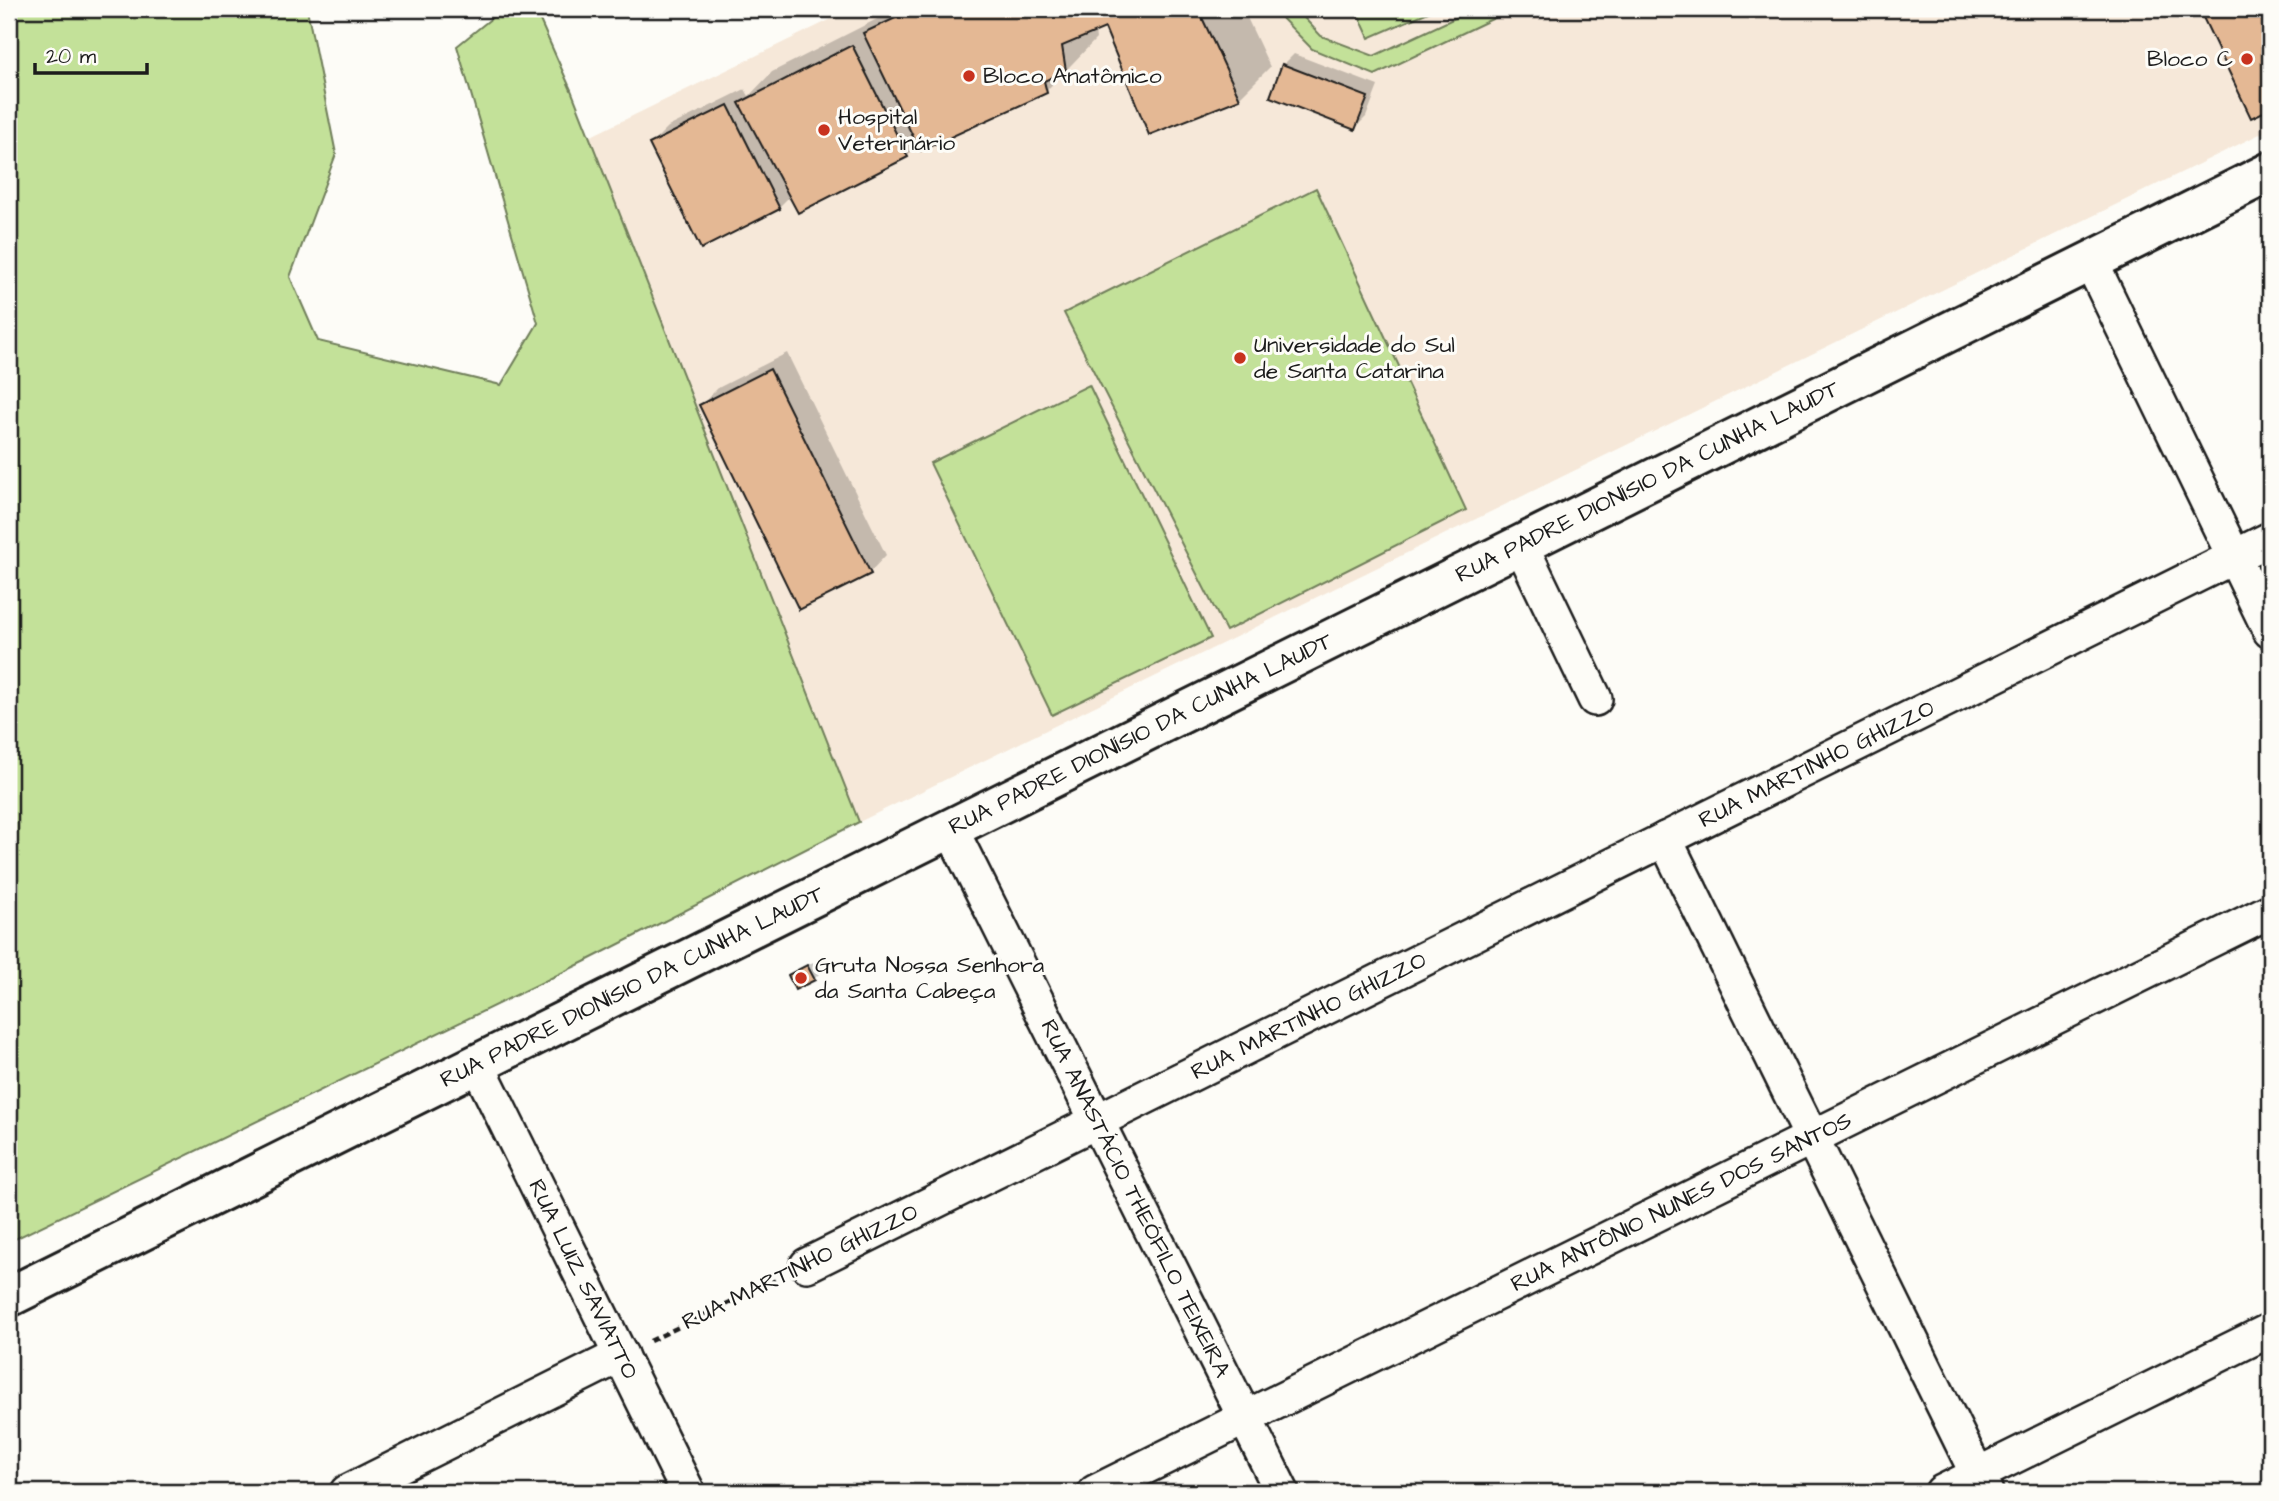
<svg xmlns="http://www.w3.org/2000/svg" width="2279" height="1501" viewBox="0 0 2279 1501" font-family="'Architects Daughter',sans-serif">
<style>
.built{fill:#f6e8d9}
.green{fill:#c3e199;stroke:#707e5a;stroke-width:2}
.shadow{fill:#0003}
.building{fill:#e4b894;stroke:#1c1c1c;stroke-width:2}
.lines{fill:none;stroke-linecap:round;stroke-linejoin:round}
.street-casing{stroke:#1c1c1c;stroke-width:38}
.secondary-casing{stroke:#1c1c1c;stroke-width:44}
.path{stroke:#1c1c1c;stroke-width:4.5;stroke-dasharray:7 5;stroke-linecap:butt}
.street{stroke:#fdfcf7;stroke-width:33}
.secondary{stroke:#fdfcf7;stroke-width:38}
.poi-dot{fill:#c8321e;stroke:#fdfcf7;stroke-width:2.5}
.labels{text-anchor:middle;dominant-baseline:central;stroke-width:6;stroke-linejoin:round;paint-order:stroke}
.poi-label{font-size:23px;fill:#1c1c1c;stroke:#fdfcf7;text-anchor:start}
.street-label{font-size:23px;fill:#1c1c1c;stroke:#fdfcf7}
</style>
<rect width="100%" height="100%" fill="#fdfcf7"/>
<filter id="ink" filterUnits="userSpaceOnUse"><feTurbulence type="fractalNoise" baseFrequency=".0143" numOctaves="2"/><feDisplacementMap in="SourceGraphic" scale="14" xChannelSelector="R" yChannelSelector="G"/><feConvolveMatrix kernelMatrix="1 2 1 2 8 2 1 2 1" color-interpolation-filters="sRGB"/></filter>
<g filter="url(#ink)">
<path class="built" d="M852,9H2270V129L859,822L587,138Z"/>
<path class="green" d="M9,9H307L336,154L290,277L318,341L501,385L538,323L457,46L503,9H535L571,90L859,822L584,962L9,1242Z
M1273,9H1296L1321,36L1374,56L1474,9H1513L1375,75L1312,49Z
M1356,9H1435L1369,38Z
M1316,188L1466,510L1226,631L1064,313Z
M1089,385L1211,638L1052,715L930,463Z"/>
<path class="shadow" d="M889,9H1243L1270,67L1239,98L1106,25L1095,30L1096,39L1046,91L918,145L907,156L791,195L779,207L651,144L668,127L745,89L749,96L772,72L881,17Z
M2201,9H2270V107L2252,116Z
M1294,54L1378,86L1366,117L1355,128L1283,65Z
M787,353L886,555L870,572L701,405L718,388Z
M813,962L819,974L814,979L790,976Z"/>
<path class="building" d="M915,9H1198L1240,99L1149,135L1105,28L1062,46L1066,71L1044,81L1047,93L920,151L863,33Z
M2199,9H2270V109L2251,118Z
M852,45L908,157L798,213L739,103Z
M1282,64L1368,97L1355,130L1270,97Z
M728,105L780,209L701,249L649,144Z
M770,369L871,574L799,610L699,405Z
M807,965L815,980L795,990L788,975Z"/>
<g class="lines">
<defs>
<g id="street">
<path d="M2091,262L2270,631"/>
<path d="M1521,545L1595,699"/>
<path id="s1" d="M951,829L1282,1492"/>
<path d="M1665,839L1986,1492"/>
<path id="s2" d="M477,1064L688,1492"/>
<path id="s3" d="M807,1265L2270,539"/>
<path d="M347,1492L621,1355"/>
<path id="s4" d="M1095,1492L2270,911"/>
<path d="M1942,1492L2270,1330"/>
</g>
<g id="secondary">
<path id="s5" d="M9,1297L2270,172"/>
</g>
</defs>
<use href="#street" class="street-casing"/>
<use href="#secondary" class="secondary-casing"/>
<path class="path" d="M650,1341L778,1279"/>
<use href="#street" class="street"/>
<use href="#secondary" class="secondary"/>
</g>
</g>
<g class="poi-dot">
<circle cx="2247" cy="59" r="7"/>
<circle cx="969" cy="76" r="7"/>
<circle cx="824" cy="130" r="7"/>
<circle cx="1240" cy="358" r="7"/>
<circle cx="801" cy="978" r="7"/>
</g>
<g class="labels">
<g class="poi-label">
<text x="2233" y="59" text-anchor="end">Bloco C</text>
<text x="983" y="76">Bloco Anatômico</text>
<text x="838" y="117">Hospital<tspan x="838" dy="26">Veterinário</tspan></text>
<text x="1254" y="345">Universidade do Sul<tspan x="1254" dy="26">de Santa Catarina</tspan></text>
<text x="815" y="965">Gruta Nossa Senhora<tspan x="815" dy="26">da Santa Cabeça</tspan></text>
</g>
<g class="street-label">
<text stroke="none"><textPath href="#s5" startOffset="1830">RUA PADRE DIONÍSIO DA CUNHA LAUDT</textPath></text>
<text stroke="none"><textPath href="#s5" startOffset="1264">RUA PADRE DIONÍSIO DA CUNHA LAUDT</textPath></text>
<text stroke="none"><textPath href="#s3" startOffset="1127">RUA MARTINHO GHIZZO</textPath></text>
<text stroke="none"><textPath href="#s5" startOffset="696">RUA PADRE DIONÍSIO DA CUNHA LAUDT</textPath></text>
<text stroke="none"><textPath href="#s3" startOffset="560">RUA MARTINHO GHIZZO</textPath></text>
<text stroke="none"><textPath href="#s1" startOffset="413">RUA ANASTÁCIO THEÓFILO TEIXEIRA</textPath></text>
<text stroke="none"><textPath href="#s4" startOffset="654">RUA ANTÔNIO NUNES DOS SANTOS</textPath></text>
<text transform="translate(800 1267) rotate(-26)">RUA MARTINHO GHIZZO</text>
<text stroke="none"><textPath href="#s2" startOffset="240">RUA LUIZ SAVIATTO</textPath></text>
</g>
</g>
<rect width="2279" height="1501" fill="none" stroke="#fdfcf7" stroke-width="35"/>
<rect x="18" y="18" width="2244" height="1466" fill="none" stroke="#1c1c1c" stroke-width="2.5" filter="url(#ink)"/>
<path d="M35 63v10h112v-10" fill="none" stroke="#1c1c1c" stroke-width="3.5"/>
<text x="46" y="63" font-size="21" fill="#1c1c1c" stroke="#fdfcf7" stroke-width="5" paint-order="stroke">20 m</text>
</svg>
